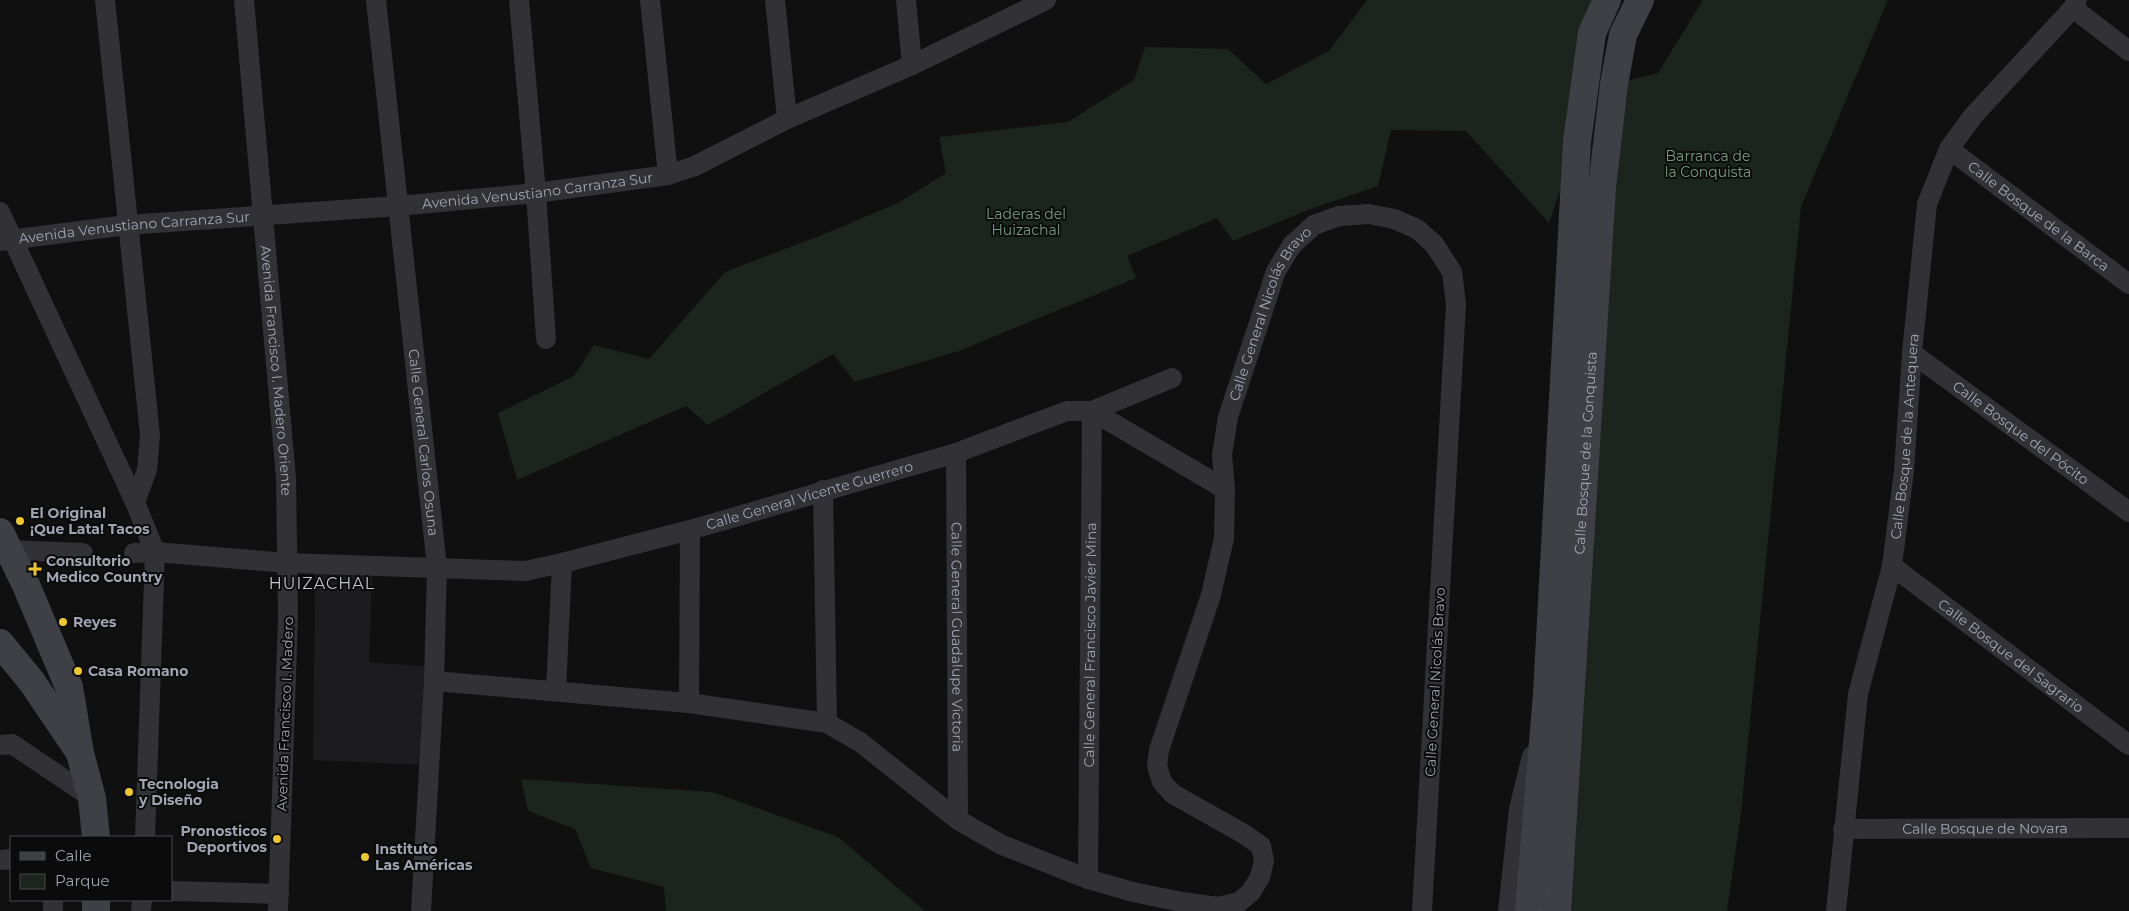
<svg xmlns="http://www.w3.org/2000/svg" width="2129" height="911" viewBox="0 0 2129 911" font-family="Montserrat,sans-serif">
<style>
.built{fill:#1c1c1e}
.green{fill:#1c241e}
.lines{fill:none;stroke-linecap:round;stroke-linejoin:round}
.street{stroke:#313136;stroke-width:20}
.secondary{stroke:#3f4046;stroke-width:28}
.poi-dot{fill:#eec82b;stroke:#0b0b0c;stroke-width:2}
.labels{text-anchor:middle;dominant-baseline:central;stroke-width:4;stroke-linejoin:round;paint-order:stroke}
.park-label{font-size:14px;fill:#789d80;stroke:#0b0b0c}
.street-label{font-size:14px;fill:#a1a4b2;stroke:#0b0b0c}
.poi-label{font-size:14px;font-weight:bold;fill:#a1a4b2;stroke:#0b0b0c;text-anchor:start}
.quarter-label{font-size:16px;letter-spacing:1px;fill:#c2c4ce;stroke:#0b0b0c}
</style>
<rect width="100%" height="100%" fill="#101011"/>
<path class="built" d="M315,570L372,575L369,662L428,667L424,765L313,760Z"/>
<path class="green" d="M1367,0H1607L1577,142L1549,223L1466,131L1391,130L1378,186L1308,210L1233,241L1217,218L1127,256L1136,278L959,351L855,382L833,354L708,425L686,406L517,480L498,413L574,376L594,345L649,359L725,272L832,231L900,202L946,173L939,137L1068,122L1134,80L1145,47L1228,49L1266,84L1329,51Z
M1703,0H1888L1801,207L1741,813L1727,911H1557L1614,84L1658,73Z
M521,779L712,792L838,837L925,911H666L664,887L591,868L575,829L528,811Z"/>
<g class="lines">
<g class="street">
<path d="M105,0L150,435L147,470L135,502"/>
<path id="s1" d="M244,0L286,478L288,617L278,911"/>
<path id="s2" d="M376,0L437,567L434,681L421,911"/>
<path d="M519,0L536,193L546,339"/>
<path d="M650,0L668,175"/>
<path d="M775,0L787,119"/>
<path d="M906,0L912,65"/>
<path d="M2073,8L2129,51"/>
<path id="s3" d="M1949,149L2129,284"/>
<path d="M0,212L135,502L155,552L145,837"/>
<path id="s4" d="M0,241L127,225L398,206L536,193L668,175L695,166L787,119L912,65L1046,0"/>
<path id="s5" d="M1912,353L2129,512"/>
<path id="s6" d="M956,453L958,820"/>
<path d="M823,490L827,723"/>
<path d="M9,550L83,553"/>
<path id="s7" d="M134,553L155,552L288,563L525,571L562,563L690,530L956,453L1067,411H1092L1172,378"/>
<path id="s8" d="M1892,566L2129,745"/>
<path id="s9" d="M434,681L689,703L827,723L860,742L958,820L1002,845L1088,879L1133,892L1182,902L1218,907L1239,902L1251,892L1260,877L1264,861L1261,846L1244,834L1173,794L1162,782L1157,766L1159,750L1211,595L1224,538L1225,489L1222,455L1228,417L1276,271L1292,245L1314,225L1339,216L1369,214L1394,219L1417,229L1434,244L1452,272L1456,304L1422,911"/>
<path d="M556,690L562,563"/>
<path d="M689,703L690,530"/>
<path d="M0,745L12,744L92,798"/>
<path id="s10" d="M1843,829L2129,828"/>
<path d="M0,860L11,859"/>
<path id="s11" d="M1088,879L1092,411L1225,489"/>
<path d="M171,891L279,894"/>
<path d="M53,900V911"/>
<path d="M141,911L142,900"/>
<path d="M1508,911L1519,809L1532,756"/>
<path id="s12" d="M1836,911L1858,694L1892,566L1904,471L1912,353L1927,204L1949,149L1973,116L2073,8L2077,0"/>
</g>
<g class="secondary">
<path d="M0,532L26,585L69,687L80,753"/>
<path d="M0,643L32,682L80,753L92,798L96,837"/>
<path d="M96,911V900"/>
<path d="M1529,911L1547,694L1577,142L1592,33L1607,0"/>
<path id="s13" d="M1557,911L1602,187L1614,84L1623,35L1640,0"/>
</g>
</g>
<g class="poi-dot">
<circle cx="20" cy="521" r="5"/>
<path d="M32.5 561.5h5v5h5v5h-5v5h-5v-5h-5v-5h5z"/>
<circle cx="63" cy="622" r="5"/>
<circle cx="78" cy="671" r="5"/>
<circle cx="129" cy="792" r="5"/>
<circle cx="277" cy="839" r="5"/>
<circle cx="365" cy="857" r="5"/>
</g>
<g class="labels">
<g class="park-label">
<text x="1708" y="156">Barranca de<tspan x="1708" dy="16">la Conquista</tspan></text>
<text x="1026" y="214">Laderas del<tspan x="1026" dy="16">Huizachal</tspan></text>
</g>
<g class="street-label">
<text stroke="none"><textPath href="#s4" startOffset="540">Avenida Venustiano Carranza Sur</textPath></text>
<text stroke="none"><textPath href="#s3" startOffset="112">Calle Bosque de la Barca</textPath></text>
<text stroke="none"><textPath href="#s4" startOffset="135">Avenida Venustiano Carranza Sur</textPath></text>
<text stroke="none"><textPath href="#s9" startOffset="1529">Calle General Nicolás Bravo</textPath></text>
<text stroke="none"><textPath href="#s1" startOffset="372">Avenida Francisco I. Madero Oriente</textPath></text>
<text stroke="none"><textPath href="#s5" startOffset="135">Calle Bosque del Pócito</textPath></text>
<text stroke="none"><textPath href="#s12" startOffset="481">Calle Bosque de la Antequera</textPath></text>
<text stroke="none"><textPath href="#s2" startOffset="445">Calle General Carlos Osuna</textPath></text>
<text stroke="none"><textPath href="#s13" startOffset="459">Calle Bosque de la Conquista</textPath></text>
<text stroke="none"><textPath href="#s7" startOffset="686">Calle General Vicente Guerrero</textPath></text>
<text stroke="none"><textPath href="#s6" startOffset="184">Calle General Guadalupe Victoria</textPath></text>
<text stroke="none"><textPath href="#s11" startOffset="234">Calle General Francisco Javier Mina</textPath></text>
<text stroke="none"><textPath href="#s8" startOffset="149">Calle Bosque del Sagrario</textPath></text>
<text transform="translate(1435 682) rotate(-87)">Calle General Nicolás Bravo</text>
<text transform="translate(285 714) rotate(-88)">Avenida Francisco I. Madero</text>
<text stroke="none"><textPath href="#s10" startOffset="142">Calle Bosque de Novara</textPath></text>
</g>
<g class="poi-label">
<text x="30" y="513">El Original<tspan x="30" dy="16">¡Que Lata! Tacos</tspan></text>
<text x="46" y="561">Consultorio<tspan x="46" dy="16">Medico Country</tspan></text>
<text x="73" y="622">Reyes</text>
<text x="88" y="671">Casa Romano</text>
<text x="139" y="784">Tecnologia<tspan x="139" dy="16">y Diseño</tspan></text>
<text x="267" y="831" text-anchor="end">Pronosticos<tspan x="267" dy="16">Deportivos</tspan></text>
<text x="375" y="849">Instituto<tspan x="375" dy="16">Las Américas</tspan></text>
</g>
<g class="quarter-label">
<text x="322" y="583">HUIZACHAL</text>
</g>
</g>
<rect x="10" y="836" width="162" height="65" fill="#0b0b0c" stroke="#47484e"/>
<rect x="20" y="852" width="25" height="8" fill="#3f4046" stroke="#47484e"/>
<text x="55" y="861" font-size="15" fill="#a1a4b2">Calle</text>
<rect x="20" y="874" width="25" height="15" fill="#1c241e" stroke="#47484e"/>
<text x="55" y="886" font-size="15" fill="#a1a4b2">Parque</text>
</svg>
